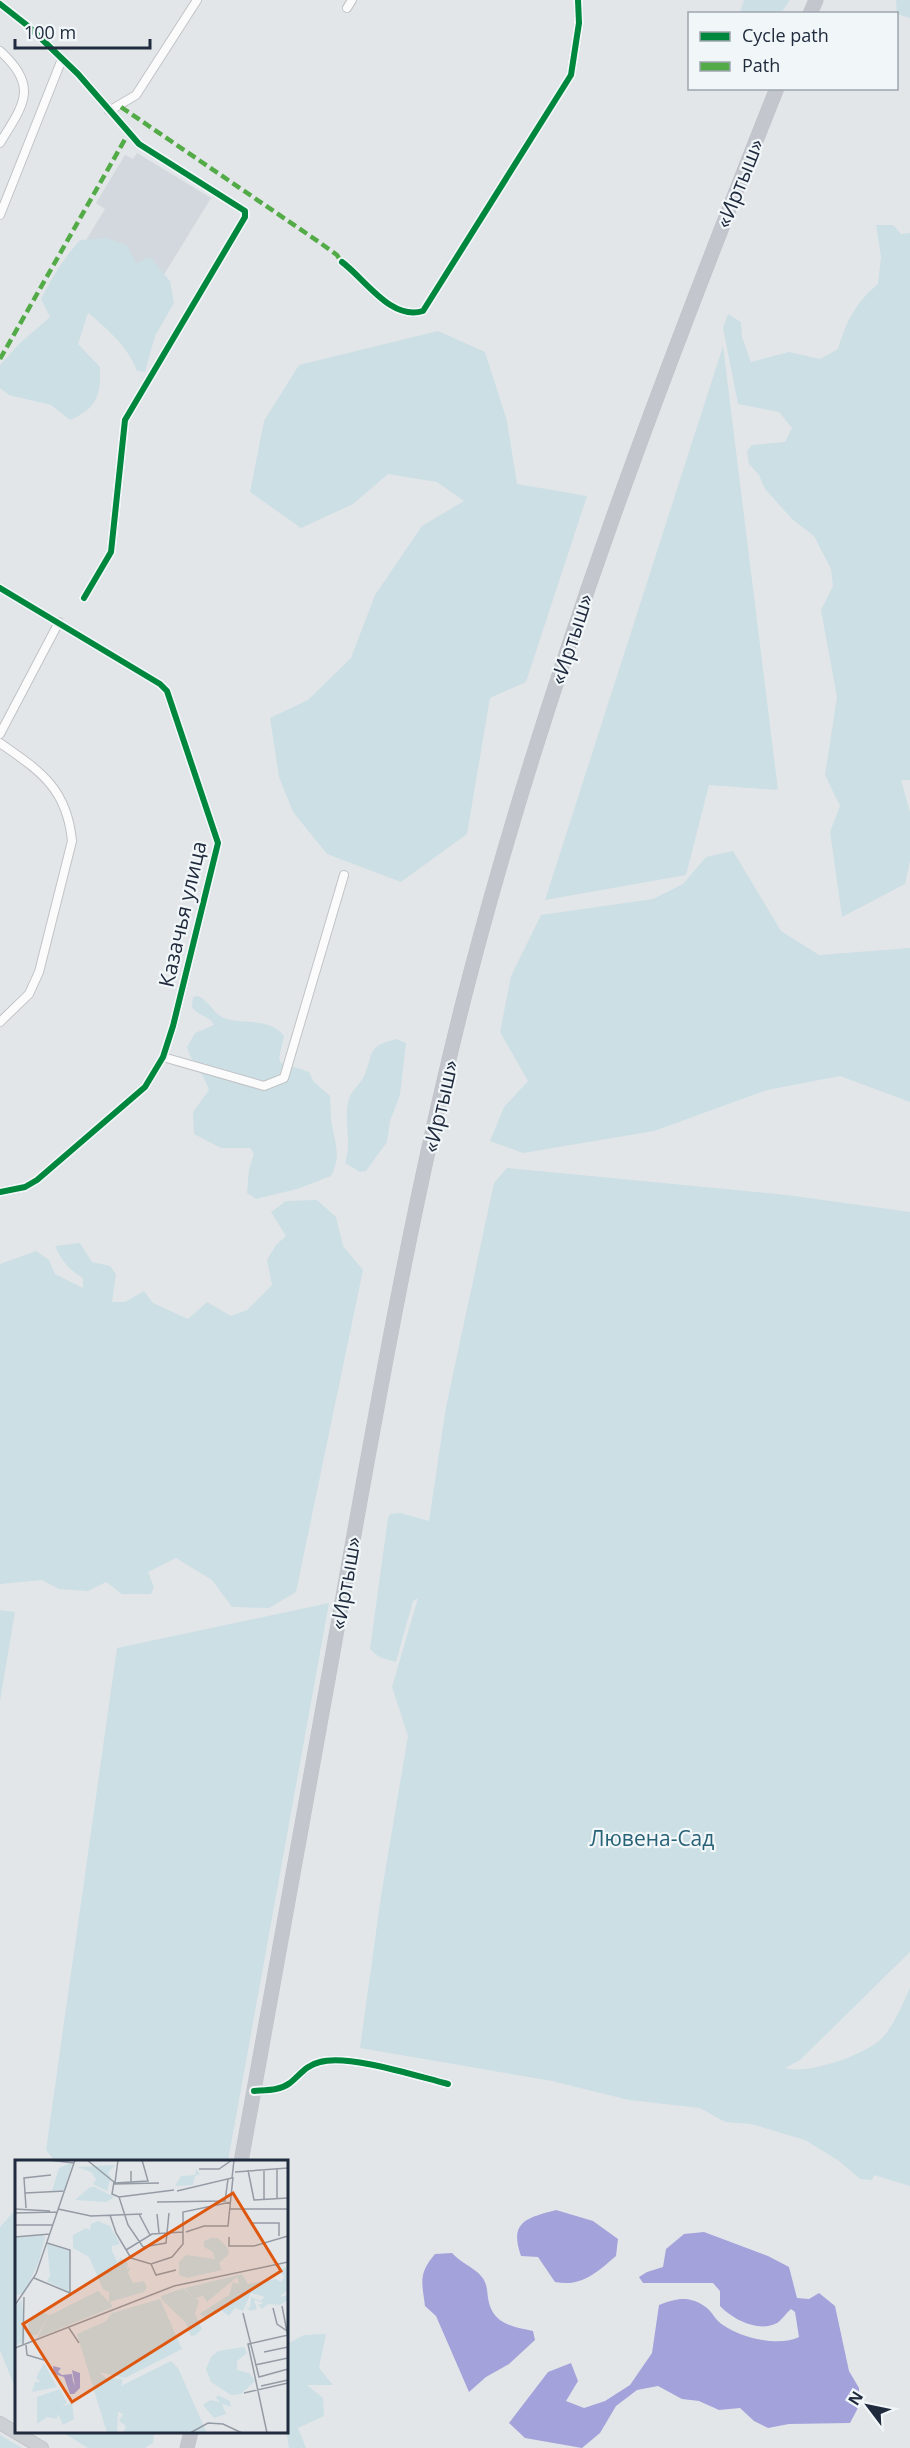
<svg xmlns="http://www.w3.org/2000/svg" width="910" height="2448" viewBox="0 0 910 2448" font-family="'Open Sans',sans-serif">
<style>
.built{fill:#d2d8dd}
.green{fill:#cbdfe4}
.water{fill:#a3a2db}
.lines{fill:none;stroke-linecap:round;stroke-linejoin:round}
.minor-casing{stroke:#c0c3c6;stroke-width:10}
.primary-casing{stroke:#c0c4c9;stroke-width:14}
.trunk-casing{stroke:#c0c4c9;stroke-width:15}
.minor{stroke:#fbfbfc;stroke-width:8}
.primary{stroke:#cdd0d5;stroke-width:12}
.trunk{stroke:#c3c6cc;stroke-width:14}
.quiet{stroke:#52ab46;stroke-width:4.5;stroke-dasharray:9 4.5;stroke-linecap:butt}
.cycleway-casing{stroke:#f1f6f8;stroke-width:10}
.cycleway{stroke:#00873e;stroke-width:6}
.labels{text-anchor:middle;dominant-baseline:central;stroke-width:4.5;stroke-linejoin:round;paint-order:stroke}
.street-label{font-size:21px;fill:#202b3e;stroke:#f1f6f8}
.park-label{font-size:21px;fill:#286277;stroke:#f1f6f8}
.inset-road{fill:none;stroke:#959ba5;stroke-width:1.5}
.view{fill:#de570e;fill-opacity:0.15;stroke:#de570e;stroke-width:3}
.inset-edge{fill:none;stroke:#202b3e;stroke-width:3}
</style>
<rect width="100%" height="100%" fill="#e3e6e9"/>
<path class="built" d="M137,153L211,198L157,286L85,242L105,209L96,203L125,155L133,159Z"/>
<path class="green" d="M744,0H790L781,13H740Z
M896,0H910V18L897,14Z
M876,225H893L901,234L910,233V780H901L910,812V861L905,884L842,917L830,832L840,806L825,775L837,697L821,610L833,586L831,569L814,536L792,519L765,489L759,475L749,464L747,451L752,445L785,442L792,428L779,412L738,404L723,328L728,314L741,322L742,337L751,362L789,352L820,359L838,349C846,322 856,302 878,284L881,257Z
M107,238L128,246L136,263L150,257L170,281L174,303L155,336L145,372L137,371C129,348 107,328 88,313L78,344L100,367C101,396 97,408 70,420L51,405L9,395L0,388V365L19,344L50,317L41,299C52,277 64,258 80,240Z
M438,331L485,352L507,421L517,484L587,496L526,682L490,698L467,834L401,882L327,854L293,812L279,777L270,718L308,700L351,658L375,595L422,526L464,501L437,482L388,474L353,504L301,528L250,492L264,421L299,365Z
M723,346L778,790L709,785L686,875L545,900Z
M733,851L781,931L819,955L910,948V1102L840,1076L767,1090L654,1131L523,1153L490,1141L504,1107L528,1081L500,1032L511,976L541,915L653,899L683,884L706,857Z
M198,996C210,1001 214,1016 227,1019C246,1024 270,1018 284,1036L279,1058L281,1063L309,1072L314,1082L330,1096C331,1106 330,1116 332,1125C336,1145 341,1157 331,1176L297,1189L256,1199L247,1193L249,1169L254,1154L250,1148H221L194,1134L193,1112L209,1090C204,1073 191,1063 187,1047L195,1033L214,1025C210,1016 198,1016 192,1007L193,997Z
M396,1039L406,1043L400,1095L390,1121L387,1142L366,1171L360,1172L345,1163C352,1142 344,1123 348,1102C350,1090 361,1085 365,1074C374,1051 367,1047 396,1039Z
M507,1168L787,1195L910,1212V1952L800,2060L785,2068C807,2075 866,2055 882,2038C895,2024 902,2005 910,1988V2186L874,2175L872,2180L860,2179L839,2161L805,2140L751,2124L725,2122L700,2108L629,2100L552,2081L360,2048L381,1896L408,1736L392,1687L418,1598L413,1601L396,1662L379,1657L370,1649L388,1518L390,1514L400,1513L429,1521L446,1407L494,1183Z
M317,1200L336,1217L343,1246L363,1270L296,1592L269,1608L232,1607L212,1580L176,1558L148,1572L154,1587L151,1594H122L106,1582L88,1591L59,1589L42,1580L0,1584V1264L36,1251L49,1260L55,1274L83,1288V1278C69,1270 62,1261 55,1246L80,1243L92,1262L110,1266L116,1274L112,1302H125L144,1291L153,1303L188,1319L207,1302L231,1316L247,1310L272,1285L267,1260L276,1245L286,1236L271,1212L286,1201Z
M329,1603L228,2161H55L46,2150L117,1648Z
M0,1610L15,1612L0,1701Z
M16,2209V2390L0,2350V2227Z
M326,2334L319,2368L333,2385H307L323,2398L324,2416L298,2428L306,2448H289L286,2429L287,2344L304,2335Z
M62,2432H154L153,2443L145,2448H88Z
M0,2435L22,2448H0Z"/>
<path class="water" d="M556,2210L593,2221L618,2239L616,2256C596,2273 582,2287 555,2282L538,2257L521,2256C509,2222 526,2218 556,2210Z
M704,2232L768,2256L789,2267L797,2298L809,2299L819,2293L835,2306L849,2371L859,2388V2406L850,2423L789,2424L768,2428L754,2421L740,2408L719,2410L699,2401L682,2399L658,2386L637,2390L616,2406L600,2433L582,2448L525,2438L509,2423L548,2372L571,2363L578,2381L566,2401L584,2408L605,2401L630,2385L652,2353L659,2305C677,2298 690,2295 707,2308C713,2313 716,2321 723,2325C741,2338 779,2347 799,2337L795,2312L791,2309C786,2313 782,2320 777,2323C759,2333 732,2319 720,2306V2291L713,2283H643L639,2277L647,2272L663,2267L666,2249L684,2234Z
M452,2253C460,2262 476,2269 481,2276C487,2282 487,2290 488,2298C492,2324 511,2326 533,2331L535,2340L509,2364L486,2377L469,2392L436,2316L425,2306C422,2282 418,2274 435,2254Z"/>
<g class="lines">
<defs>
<path id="minor" d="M0,4L28,26L78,74L139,144L245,211V217L125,420L111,552L84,598
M347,8L352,0
M0,51C40,87 23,105 0,143
M109,111L136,95L197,0
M0,215L62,59
M342,262C365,279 391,321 423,311L571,75L579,23L578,0
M0,588L160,684L167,691L218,843L173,1026L163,1057L145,1087L37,1180L25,1187L0,1192
M0,734L59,622
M0,743C40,771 67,788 72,841L39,972L29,994L0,1022
M163,1057L264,1086L284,1078L344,875
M254,2091C266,2090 279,2091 290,2083C300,2075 306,2065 320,2062C349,2054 416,2076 448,2084"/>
<path id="primary" d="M0,2423L42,2448"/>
<path id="trunk" d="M810,14L816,0
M241,2162C272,1988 304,1815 335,1641C375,1418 413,1194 470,975C549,672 661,379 777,88
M187,2448L191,2432"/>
</defs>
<use href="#minor" class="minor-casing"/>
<use href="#primary" class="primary-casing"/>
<use href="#trunk" class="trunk-casing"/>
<use href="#minor" class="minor"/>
<use href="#primary" class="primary"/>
<use href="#trunk" class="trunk"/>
<path class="quiet" d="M121,107L319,242L337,255L344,267
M0,359L128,134"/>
<defs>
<path id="cycleway" d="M0,4L28,26L78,74L139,144L245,211V217L125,420L111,552L84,598
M342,262C365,279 391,321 423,311L571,75L579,23L578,0
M0,588L160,684L167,691L218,843L173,1026L163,1057L145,1087L37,1180L25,1187L0,1192
M254,2091C266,2090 279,2091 290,2083C300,2075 306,2065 320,2062C349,2054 416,2076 448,2084"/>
</defs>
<use href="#cycleway" class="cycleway-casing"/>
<use href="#cycleway" class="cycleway"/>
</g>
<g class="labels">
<g class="street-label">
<text transform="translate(739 183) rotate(-68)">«Иртыш»</text>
<text transform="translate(571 639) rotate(-72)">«Иртыш»</text>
<text transform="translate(182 914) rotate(-77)">Казачья улица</text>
<text transform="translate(440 1106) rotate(-77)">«Иртыш»</text>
<text transform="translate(345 1583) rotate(-80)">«Иртыш»</text>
</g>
<g class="park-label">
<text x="652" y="1838">Лювена-Сад</text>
</g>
</g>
<g transform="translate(15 2160)">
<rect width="273" height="273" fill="#e3e6e9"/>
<path d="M53,4H57L49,30L37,31L44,8ZM100,5L93,13L96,17L92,31L78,24L81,19L76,12L62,7ZM181,9L185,14L180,16L178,25L160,26L166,16L180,15ZM75,27H80L99,37L92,42L60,40ZM83,61L95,66L105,84L97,86V91L103,103L105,98L113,103L112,109L116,107L113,113L118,123L129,121L132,127L129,132L95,142L98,147L22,178L34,156L22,175L15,176L13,164L25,152L35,155L83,131L94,142V132L88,129L74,97L58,88V75L71,68L75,70L76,64ZM27,75L30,77L24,101L9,134L0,135V78ZM196,78H203L213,88L214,94L204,103L207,110L172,118L164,115V102L171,95L200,99L198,92L189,87V81ZM32,84L55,91L54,132L32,121L35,116ZM273,105V130L264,137L273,135V140L265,145L253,144L247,149L243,145L249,143L239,140L242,149L235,151L231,146L235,148L236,137L245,141L250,137L236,133L228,151L220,148L214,156L206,150L191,158L184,154L214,135L218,122L224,124L222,117L192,142L188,136L181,138L184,141L180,154L187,169L181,175L176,176L171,163L147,140L146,136L169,128L179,139L170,128L227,114L233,124L261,119L266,122L269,117L265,111ZM145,139L167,189L110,218L84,212L91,218L108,219L106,226L156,201L163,208L192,273H108L111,266L104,261L108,254L103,252L102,273H92L62,174L91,161L97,153ZM7,140L10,181L0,186V147ZM229,187L232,193L222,201V210L234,213L240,221L226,234L216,235L196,222L191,209L196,197L203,191ZM29,203L42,227L17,232L20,222H26L21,218ZM45,229L52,243L46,247L57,243L59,259L48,265L43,254L42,259L32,257L22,264V237ZM203,235L215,241L216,247L207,244L211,254L199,258L188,245L195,240L205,242L201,238Z" fill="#cbdfe4"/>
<path d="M38,206L46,208L43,212L47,215L57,214L58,221L60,226L57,210L65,213V228L59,234H55L49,217L39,214Z" fill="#a3a2db"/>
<path class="inset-road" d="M34,0L59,3M72,0L99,22L97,34L104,37L159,30M103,0L100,23L116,22M262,8V38M184,9H204L217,0M249,9V39M233,10L239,40L273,38M116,11V22L133,21L127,0M220,12L273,8M99,24L144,23M162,31L217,18L219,0M10,33L50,31M104,37L113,65L128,87L151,83L154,53M142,42L210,41L213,19M11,48L9,18L36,15M0,49L35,51M43,49L76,56L127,54M214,49H273M0,53L42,52M124,54L135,75M142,54L144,73M95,55L101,73L116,98L136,104L157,97L168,84V52L216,42M236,63H264V76M0,65H38M171,72L189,66H213L218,17M0,77L35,74M214,77V86H239L273,76M111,90L137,74L168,72M136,104L141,115L161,110M19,118L55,133V90L32,83M0,145L21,114L60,0M267,146L273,177M258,148L262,164L272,171M228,153L244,217L273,209M54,168L64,183M8,184L9,137M11,185L12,195L29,200M0,188L159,126L273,102M249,192L273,187M240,205L273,198M246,226L273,220M229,233L273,223M175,273L193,263L208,264L227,273M252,273L233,184L273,175"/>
<path class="view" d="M218,33L266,111L57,242L8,164Z"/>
<rect width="273" height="273" class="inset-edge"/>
</g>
<rect x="688" y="12" width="210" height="78" fill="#f1f6f8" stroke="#9da5ae" stroke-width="1.5"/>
<rect x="700" y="32" width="30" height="9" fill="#00873e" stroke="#9da5ae" stroke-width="1.5"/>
<text x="742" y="42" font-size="18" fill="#202b3e">Cycle path</text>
<rect x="700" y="62" width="30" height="9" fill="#52ab46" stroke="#9da5ae" stroke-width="1.5"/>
<text x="742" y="72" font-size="18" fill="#202b3e">Path</text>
<g transform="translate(868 2406) rotate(302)" stroke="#f1f6f8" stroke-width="4.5" paint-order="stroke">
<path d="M0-4.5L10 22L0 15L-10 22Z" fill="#202b3e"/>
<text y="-9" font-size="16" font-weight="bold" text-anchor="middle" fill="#202b3e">N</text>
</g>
<path d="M15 39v9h135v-9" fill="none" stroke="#202b3e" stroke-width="3"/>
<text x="24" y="39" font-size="18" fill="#202b3e" stroke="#f1f6f8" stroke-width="4.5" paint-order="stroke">100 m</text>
</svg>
